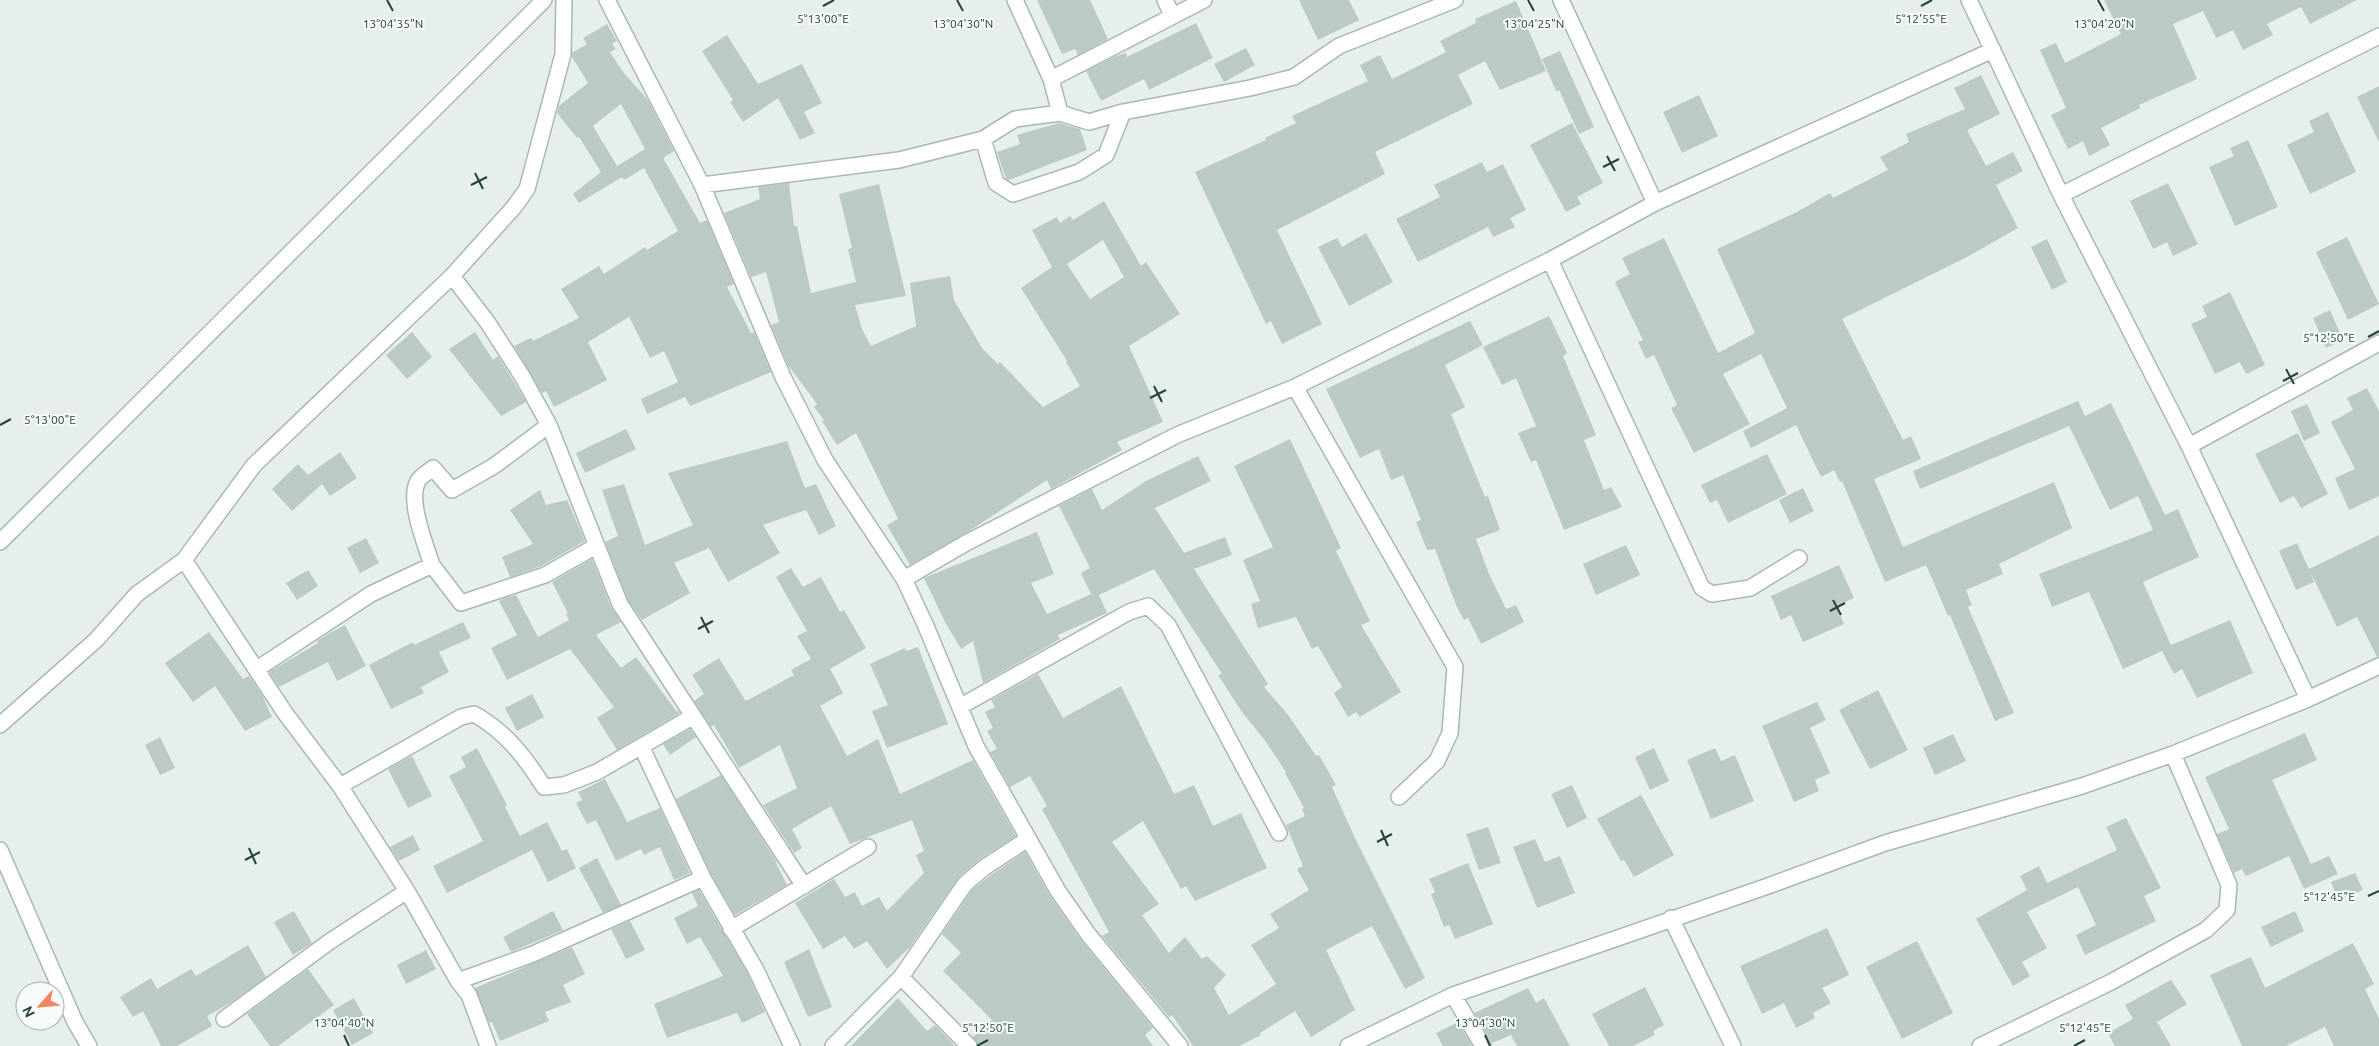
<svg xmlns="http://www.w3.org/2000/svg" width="2379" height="1046" viewBox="0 0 2379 1046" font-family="Ubuntu,sans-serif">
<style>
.building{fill:#bbcac4;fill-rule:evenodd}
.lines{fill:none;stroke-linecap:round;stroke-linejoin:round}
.street-casing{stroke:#a8b8b2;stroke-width:18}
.secondary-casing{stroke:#a4bbb3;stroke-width:18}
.street{stroke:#fff;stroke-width:15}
.secondary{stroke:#fff;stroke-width:15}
.ticks{fill:none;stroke:#24423a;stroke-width:2}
.ticks-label{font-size:12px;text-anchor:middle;fill:#24423a;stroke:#f7fbf9;stroke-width:4;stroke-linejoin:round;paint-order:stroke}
</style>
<rect width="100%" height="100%" fill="#e6efeb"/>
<path class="building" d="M1037,0H1090L1108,39L1078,55L1075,49L1062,54Z
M1299,0H1349L1359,20L1318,40Z
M2104,0H2357L2310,24L2301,7L2267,24L2273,35L2243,50L2233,30L2216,38L2203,11L2173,24L2197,79L2139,105L2140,108L2101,128L2110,145L2089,156L2083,141L2068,149L2051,115L2066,108L2040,50L2056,43L2065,63L2121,34Z
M1516,1L1546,71L1500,90L1485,61L1458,75L1473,104L1375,152L1385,174L1277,230L1322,324L1282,344L1271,321L1266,324L1195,172L1266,140L1265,138L1296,123L1292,116L1368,81L1360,65L1380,55L1392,79L1446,52L1440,41L1476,23L1475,19Z
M1196,23L1213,58L1149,90L1144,79L1101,101L1086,71L1116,56L1126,53L1127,57Z
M607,24L617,41L612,44L616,49L610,52L623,72L648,100L674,151L663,158L700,223L707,220L734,284L727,287L751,333L754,332L771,372L690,406L685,397L647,414L641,399L678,382L664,351L650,358L629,317L588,342L607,380L554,407L546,391L542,393L514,346L531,338L533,341L579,318L561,289L599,266L604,274L645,247L647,250L678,231L644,168L624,180L622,177L579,203L573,194L601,172L579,137L577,138L557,113L559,106L588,83L572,57V53L587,44L583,38ZM621,104L645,149L617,166L593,126Z
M727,35L758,84L802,64L822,103L804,112L815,133L800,140L778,98L743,122L730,102L733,100L702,51Z
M1246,48L1255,65L1224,82L1214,64Z
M1560,51L1594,127L1579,134L1559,90L1556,91L1542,59Z
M1981,75L2000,114L1967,130L1986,166L2013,152L2023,171L1996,185L2018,228L1967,257L1842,319L1903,440L1911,436L1921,459L1874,479L1903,547L2054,482L2063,504L2072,528L1999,564L2003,574L1966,590L1972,605L1968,607L2014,713L1995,721L1950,615L1948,616L1926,565L1885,582L1842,481L1840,482L1834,470L1821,477L1796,425L1751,448L1743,431L1787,408L1761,354L1723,374L1750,424L1694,453L1671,408L1677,405L1654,355L1646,359L1638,342L1643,340L1615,282L1630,274L1622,258L1664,238L1718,353L1755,333L1717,249L1797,212L1830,193L1833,198L1888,170L1880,157L1909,142L1906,134L1965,109L1954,88Z
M2379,86V142L2357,97Z
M1699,95L1718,136L1682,153L1663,112Z
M2328,112L2356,172L2310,194L2287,145L2314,132L2309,121Z
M1059,123L1080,129L1087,150L1009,180L1006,179L997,152L1020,144L1017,135Z
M1572,123L1603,183L1577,197L1581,204L1566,212L1530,145Z
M2248,140L2278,207L2235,226L2209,167L2234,156L2230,148Z
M1482,162L1487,172L1503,164L1526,210L1510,218L1515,227L1493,237L1488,227L1418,262L1396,219L1440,197L1434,185Z
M789,183L794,226H797L811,293L856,282L848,249L852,248L839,194L879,184L906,296L855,305L862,329L871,346L916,326L910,283L950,276L954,300L982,348L998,364L1000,362L1043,407L1080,386L1066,362L1067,361L1021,288L1052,267L1032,230L1057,217L1060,223L1070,216L1073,220L1104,201L1141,266L1146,262L1180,314L1129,346L1163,422L1117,442L1122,450L1051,489L1047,480L966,533L910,565L887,525L898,519L856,433L837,445L822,421L824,420L814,407L817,404L788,365L771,325L779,322L766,272L751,277L724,213L760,199L758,187ZM1103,240L1124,277L1090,299L1067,264Z
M2168,183L2198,244L2173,256L2167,242L2153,249L2130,201Z
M1366,233L1393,282L1349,306L1318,247L1337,238L1342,247Z
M2347,237L2379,304L2348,320L2316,252Z
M2047,239L2067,282L2052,290L2031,247Z
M2230,292L2265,365L2246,374L2240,362L2215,374L2191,324L2207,317L2202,306Z
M2330,310L2343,340L2326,348L2313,318Z
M1549,316L1567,353L1563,356L1596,435L1584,440L1604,490L1611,487L1622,507L1564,530L1536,460L1531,462L1518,433L1536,426L1516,378L1502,385L1483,347Z
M1470,321L1483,345L1445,365L1465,407L1451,414L1485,497L1488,496L1500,530L1476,539L1489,574L1506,609L1516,605L1524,622L1481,644L1468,618L1464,620L1456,605L1435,549L1427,550L1416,522L1421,520L1403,475L1391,480L1379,449L1360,458L1326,389Z
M412,332L432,357L407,379L386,355Z
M475,332L493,360L498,356L526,402L501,416L449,349Z
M2367,388L2379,411V496L2349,510L2335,478L2355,469L2331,422L2353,410L2347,398Z
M2078,401L2085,416L2111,403L2165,515L2178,509L2199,557L2143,582L2171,645L2230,620L2253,673L2197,698L2182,669L2174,674L2162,651L2123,669L2089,592L2052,607L2039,574L2153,530L2138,496L2110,510L2069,426L1920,489L1913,471Z
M2307,404L2320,433L2304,441L2291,411Z
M626,429L636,449L585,473L576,453Z
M2298,433L2328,494L2301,508L2294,496L2280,503L2255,454Z
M1290,439L1341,548L1336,551L1370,621L1361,625L1401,692L1360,717L1356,712L1348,717L1334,693L1342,687L1318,646L1312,649L1296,617L1258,628L1251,604L1260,601L1243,560L1273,547L1234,466Z
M787,441L805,488L816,484L836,526L819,535L806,510L763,525L780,553L728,582L709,548L674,563L690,593L642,620L628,600L605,542L618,536L602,490L624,484L645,545L693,525L668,473Z
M340,452L357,478L330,496L322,484L292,511L272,489L298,464L308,475Z
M1767,454L1787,494L1728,523L1717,500L1710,503L1701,485Z
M1198,456L1211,481L1155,508L1184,553L1225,537L1232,555L1194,569L1268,684L1264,687L1289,716L1316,756L1319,755L1336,785L1332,787L1354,836L1425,978L1405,989L1372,926L1326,950L1355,1010L1311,1037L1295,1011L1260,1033L1261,1035L1239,1046H1193L1172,1015L1169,1017L1102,936L1109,932L1042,809L1047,806L1030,776L1010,787L990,752L997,749L987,731L993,728L985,712L995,707L991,700L1038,674L1063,718L1121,686L1174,794L1194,785L1213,826L1241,813L1267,868L1195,901L1186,886L1181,889L1143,821L1112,842L1159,904L1142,915L1169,953L1185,937L1202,959L1207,956L1226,975L1214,988L1229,1015L1276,984L1251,945L1279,928L1270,914L1309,890L1297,869L1303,866L1286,825L1305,816L1302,809L1304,808L1285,773L1286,772L1266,742L1242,712L1218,675L1222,674L1154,569L1099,595L1107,613L1058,635L1060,639L983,683L973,641L961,649L945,622L924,578L1037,532L1054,574L1031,583L1047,614L1091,594L1081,573L1090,568L1059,506L1092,489L1102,510L1146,481Z
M1803,488L1814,511L1790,523L1779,500Z
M540,490L546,505L567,500L585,541L541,566L510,577L502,557L533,544L510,510Z
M2379,535V657H2377L2357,617L2337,627L2311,573L2314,582L2296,590L2279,551L2297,543L2309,569Z
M366,538L379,563L360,573L347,548Z
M1626,545L1640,575L1596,595L1583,564Z
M592,559L611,607L621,622L596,635L621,668L636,657L677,712L678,711L680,713L617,750L597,718L614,707L570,649L507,680L491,648L517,635L499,601L505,598L516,595L538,637L569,620L566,614L568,613L552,582Z
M1839,565L1854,598L1836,606L1844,624L1803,642L1791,615L1781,620L1771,596Z
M791,568L803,587L821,577L840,612L844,610L866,648L830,669L843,693L820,706L847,756L878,739L900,794L973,760L1016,836L980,859L959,877L910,947L887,969L867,941L854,949L845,936L823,949L795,903L834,879L845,897L855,892L862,906L879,897L887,911L924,873L916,855L924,851L912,820L850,844L831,806L792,829L802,848L794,853L763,805L797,788L780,745L739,768L714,725L711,727L694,701L704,694L692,675L719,658L745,700H748L794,675L791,670L811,659L797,636L807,631L776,577Z
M308,570L318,586L297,600L286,583Z
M463,622L471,638L439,652L449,672L421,687L424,693L391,709L369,665L413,642L414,645Z
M345,625L366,666L337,681L328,662L279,687L269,672L318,643L317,641L328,634Z
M209,632L243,679L249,676L262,695L272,717L245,731L215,686L193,702L165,663Z
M918,647L948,724L887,748L872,711L888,705L870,664L905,648L906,651Z
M1878,690L1908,750L1870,769L1839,710Z
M532,694L544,717L517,731L505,708Z
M1817,702L1826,720L1810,728L1830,773L1815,780L1819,791L1794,802L1762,726Z
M690,729L696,737L670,755L663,744Z
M2305,733L2317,760L2272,780L2311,864L2329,856L2338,874L2304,889L2289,856L2246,876L2242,869L2234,873L2217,834L2229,829L2205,777Z
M1953,734L1966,761L1935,775L1923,748Z
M160,737L175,768L160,775L145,745Z
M477,748L507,805L505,807L520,836L547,822L562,851L567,849L576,868L548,882L532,850L447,893L433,866L483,841L449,776L466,767L461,757Z
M1654,748L1669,781L1650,790L1635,757Z
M1715,748L1721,761L1735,755L1754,801L1711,819L1687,760Z
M412,756L432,796L408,808L388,769Z
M721,775L777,862L776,863L787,885L735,915L711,874L676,799Z
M605,779L627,822L660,808L690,873L674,880L660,847L644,855L641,849L616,861L596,820L587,824L576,803L582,800L578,792Z
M1572,785L1587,818L1567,828L1551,794Z
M1641,795L1674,855L1634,877L1624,860L1621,861L1597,819Z
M2126,818L2161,888L2144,896L2156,921L2085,955L2076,935L2096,925L2078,887L2027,912L2047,948L2022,962L2030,976L2013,986L1976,919L2027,890L2020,876L2039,866L2047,883L2117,850L2106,827Z
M1488,827L1501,863L1479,870L1466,834Z
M413,835L420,850L399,861L390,847Z
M1535,839L1545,862L1560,856L1575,893L1537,908L1513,847Z
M1025,852L1050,896L1080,939L1153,1028L1145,1035L1153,1046H978L973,1037L992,1020L943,971L961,953L942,934L972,890L991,875Z
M597,858L621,905L603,913L579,868Z
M1468,863L1493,924L1455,939L1449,925L1444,927L1431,894L1435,892L1429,879Z
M2355,873L2363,890L2338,900L2331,882Z
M699,890L748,974L765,1012L742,1023L737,1013L667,1038L654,1004L723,976L700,937L687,944L674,918L698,906L692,893Z
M294,911L312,943L293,955L274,922Z
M553,911L563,930L511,952L503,937Z
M2295,911L2304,931L2271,947L2261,927Z
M630,921L645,950L626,959L611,929Z
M1827,928L1849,975L1822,988L1831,1003L1813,1013L1815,1018L1796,1028L1784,1003L1762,1014L1740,966Z
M1917,941L1953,1013L1902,1039L1866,967Z
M2353,943L2374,984L2365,989L2379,1019V1046H2334L2325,1027L2286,1046H2242L2210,975L2251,957L2265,988Z
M248,945L266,977L230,1003L207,1016L212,1026L177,1046H161L143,1011L133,1017L120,997L151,978L157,989L191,969L196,976Z
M572,947L585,974L563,985L571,1002L545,1012L549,1021L500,1041L492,1022L489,1023L475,988Z
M809,949L832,1007L808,1017L784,962Z
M426,950L436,969L406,984L397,965Z
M308,969L334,1005L278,1046H270L247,1014Z
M2171,980L2187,1004L2157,1022L2171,1046H2115L2108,1033L2133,1019L2125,1005Z
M1645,987L1664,1025L1653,1031L1655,1035L1633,1046H1609L1592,1014Z
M1528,988L1536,1003L1544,998L1570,1046H1517L1511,1035L1492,1043L1474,1013Z
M354,998L373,1033L352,1045L333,1010Z
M898,998L927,1031L935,1025L955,1046H851Z
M1458,1022L1472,1046H1443L1436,1033Z"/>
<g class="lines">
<defs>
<path id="street" d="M607,0L702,185L783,377L825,460L904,579L925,624L976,746L1058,891L1088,934L1180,1046
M1015,0L1051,79L1060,113
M1165,0L1172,15
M1561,0L1655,203
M1969,0L2061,195L2189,446L2308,699
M1051,79L1204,0
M983,139L996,183L1013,194L1079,172L1106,155L1123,112
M702,185L899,160L983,139L1015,119L1060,113L1089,122L1123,112L1250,88L1294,77L1339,46L1455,0
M2061,195L2379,36
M1550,260L1702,588L1712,594L1750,588L1799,558
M452,276L488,323L522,376L549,425L620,604L804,886
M1295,387L1455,667L1450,733L1437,761L1399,797
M2189,446L2379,343
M184,560L285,713L340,786L407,891L458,981L469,995L488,1046
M432,565L461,603L545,575L596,546
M904,579L966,543L1177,435L1295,387L1550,260L1655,203L1993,50
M257,669L371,594L432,565C426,546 407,500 418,481C421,476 428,472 433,468L452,490L494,466L549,425
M961,706L1129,612L1148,606L1168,625L1279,833
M0,725L96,640L137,594L184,560L254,465L452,276L514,207L527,189L563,54L564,0
M642,748L703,878L756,970L792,1046
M340,786L461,717L474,714C506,732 525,757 544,787L564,785L597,772L692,717
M0,850L75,1022L89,1046
M1671,918L1733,1046
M731,929L868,847
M901,977L969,1046
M458,981L533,954L703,878
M1453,995L1483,1046
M224,1019L329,942L407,891
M833,1046L901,977L965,884L985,867L1028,839
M1348,1046L1453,995L1768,886L1885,843L2082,786L2173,754L2308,699L2379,666
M1980,1046L2111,982L2206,930L2227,910L2229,885L2173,754"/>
<path id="secondary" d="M0,542L544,0"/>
</defs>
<use href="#street" class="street-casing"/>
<use href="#secondary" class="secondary-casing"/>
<use href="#street" class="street"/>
<use href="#secondary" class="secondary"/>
</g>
<path class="ticks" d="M387,0L393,11M957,0L963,11M1528,0L1534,11M2098,0L2104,11M823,6L834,0M1921,6L1932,0M1607,156L1615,171M1603,167L1619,159M475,173L483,189M471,185L487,177M2368,337L2379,331M2286,369L2294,384M2283,381L2298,373M1154,386L1162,402M1150,398L1166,390M0,425L11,419M1833,600L1841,615M1830,611L1845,603M701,617L709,633M698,629L713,621M1381,830L1388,846M1377,842L1392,834M249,848L256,864M245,860L260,852M2368,896L2379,891M344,1035L349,1046M1485,1035L1490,1046M977,1046L988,1040M2074,1046L2085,1040"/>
<g class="ticks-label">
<text x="823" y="23">5°13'00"E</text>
<text x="1921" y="23">5°12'55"E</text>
<text x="393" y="28">13°04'35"N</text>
<text x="963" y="28">13°04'30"N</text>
<text x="1534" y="28">13°04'25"N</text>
<text x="2104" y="28">13°04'20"N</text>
<text x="2329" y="342">5°12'50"E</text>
<text x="50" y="424">5°13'00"E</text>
<text x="2329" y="901">5°12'45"E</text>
<text x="344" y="1027">13°04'40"N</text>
<text x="1485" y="1027">13°04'30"N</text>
<text x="988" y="1032">5°12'50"E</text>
<text x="2085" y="1032">5°12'45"E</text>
</g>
<g transform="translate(40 1006) rotate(243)"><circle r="24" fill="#f7fbf9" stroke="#a3b1ad"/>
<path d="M0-4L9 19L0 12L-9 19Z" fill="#f4845f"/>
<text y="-8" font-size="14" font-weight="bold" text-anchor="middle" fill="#24423a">N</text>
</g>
</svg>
